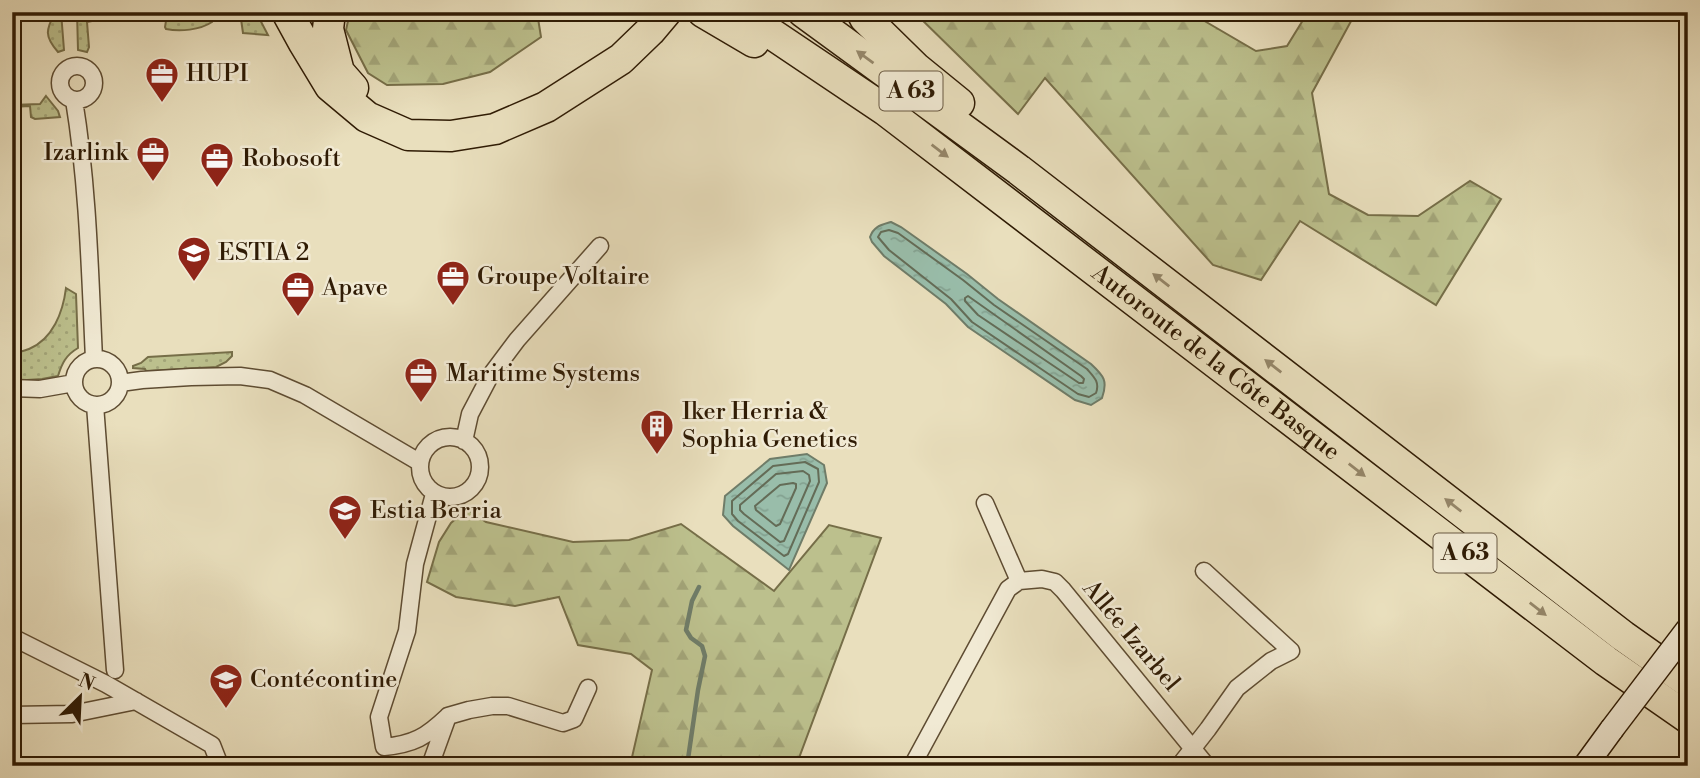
<svg xmlns="http://www.w3.org/2000/svg" width="1700" height="778" viewBox="0 0 1700 778" font-family="'Libre Bodoni',serif">
<style>
.grass{fill:url(#grass-dots);stroke:#766e48;stroke-width:2}
.forest{fill:url(#forest-firs);stroke:#766e48;stroke-width:2}
.water{fill:url(#water-ripples);stroke:#6f7c68;stroke-width:2}
.lines{fill:none;stroke-linecap:round;stroke-linejoin:round}
.shore{stroke:#646c57;stroke-width:2}
.stream{stroke:#6f7c68;stroke-width:4.5}
.minor-casing{stroke:#5e4c32;stroke-width:19}
.secondary-casing{stroke:#2f1b04;stroke-width:26}
.motorway-casing{stroke:#2f1b04;stroke-width:33}
.minor{stroke:#f1ead4;stroke-width:16}
.secondary{stroke:#f1ead4;stroke-width:23}
.motorway{stroke:#e9dfbd;stroke-width:30}
.secondary-bridge-casing{stroke:#2f1b04;stroke-width:26;stroke-linecap:butt}
.secondary-bridge{stroke:#f1ead4;stroke-width:23}
.oneway{fill:#95876a}
.labels{text-anchor:middle;dominant-baseline:central;stroke-width:5;stroke-linejoin:round;paint-order:stroke}
.shield{fill:#f1ead4;stroke:#695942;stroke-width:2}
.shield-label{font-size:23px;font-weight:bold;fill:#2f1b04}
.poi-label{font-size:24px;fill:#2f1b04;stroke:#f1ead4;text-anchor:start}
.street-label{font-size:24px;fill:#2f1b04;stroke:#f1ead4}
</style>
<defs>
<pattern id="grass-dots" width="8" height="8" patternUnits="userSpaceOnUse" patternTransform="scale(1.75)"><rect width="8" height="8" fill="#bcc08d"/><path d="M2 2h.1M6 6h.1" fill="none" stroke="#a2a478" stroke-width="1.8" stroke-linecap="round"/></pattern>
<pattern id="forest-firs" width="22" height="20" patternUnits="userSpaceOnUse" patternTransform="scale(1.75)"><rect width="22" height="20" fill="#bcc08d"/><path d="M5 1l3.5 6h-7zM16 11l3.5 6h-7z" fill="#a2a478"/></pattern>
<pattern id="water-ripples" width="26" height="14" patternUnits="userSpaceOnUse" patternTransform="scale(1.75)"><rect width="26" height="14" fill="#99bdaa"/><path d="M2 4q2-2 4 0t4 0M15 11q2-2 4 0t4 0" fill="none" stroke="#84a291"/></pattern>
</defs>
<rect width="100%" height="100%" fill="#e9dfbd"/>
<filter id="stains"><feTurbulence type="fractalNoise" baseFrequency=".00286" numOctaves="4"/><feColorMatrix values="0 0 0 0 .2 0 0 0 0 .09 0 0 0 0 .02 0 0 0 .5 -.17"/></filter>
<radialGradient id="worn" r=".72"><stop offset=".6" stop-color="#630" stop-opacity="0"/><stop offset="1" stop-color="#630" stop-opacity=".3"/></radialGradient>
<path class="grass" d="M55,12H61L64,50L58,52C44,36 46,30 55,12Z
M77,12H145L142,18L117,16L87,22L89,47L87,52L78,50Z
M151,12H211L214,16L212,22C200,30 180,32 166,29L165,27L166,21L148,19Z
M240,12H256L268,35L243,33Z
M46,96L58,111L60,117L35,119L31,117L30,106L12,107V105L40,104Z
M66,288L76,294L78,348C66,355 62,363 58,376L42,379L12,381V354C18,352 24,351 29,349C53,339 63,312 66,288Z
M232,352V356L226,362L216,367L146,371L145,369L133,368V366L141,363L148,357Z"/>
<path class="forest" d="M350,12H537L541,37L490,72L443,84L387,85L368,73L346,30Z
M914,12H1189L1256,51L1287,46L1308,12H1356L1312,93L1329,194L1368,215L1418,216L1470,181L1501,199L1436,305L1300,221L1261,280L1213,265L1045,78L1018,114Z
M467,509L486,522L573,542L629,540L681,524L774,591L829,525L881,538L796,766H630L652,670L631,654L578,645L559,597L515,606L456,597L427,582L439,542L451,523Z"/>
<path class="water" d="M891,222L901,227L967,274L998,299L1091,364C1104,376 1108,381 1102,398L1091,405L1075,400L968,327L946,304L884,256L872,242L870,237C874,226 881,225 891,222Z
M807,454L824,465L827,483L789,570L733,526L723,515L725,496L770,459Z"/>
<g class="lines">
<path class="shore" d="M889,230L898,233L963,280L994,305L1087,369C1094,377 1100,382 1096,393L1089,397L1078,394L972,322L951,299L889,250L878,237L881,232Z
M968,296L1081,376L1084,379L1083,383H1079L978,315L965,301V298Z
M805,462L818,469L819,482L788,554L784,556L738,521L732,514V501L773,466Z
M803,471L809,475L810,481L784,541L780,542L744,514L740,510V505L776,474Z
M793,483L796,484V488L780,524L776,526L756,510L755,506L780,485Z"/>
<path class="stream" d="M687,766L698,690L705,656L702,646L691,638L686,630L692,601L699,587"/>
<defs>
<path id="minor" d="M60 83a17 17 0 1 1 34 0a17 17 0 1 1-34 0Z
M74,100C88,185 90,273 94,359
M74 382a23 23 0 1 1 46 0a23 23 0 1 1-46 0Z
M120,383L142,380L191,377L240,376L270,380L305,395L419,462
M12,388L40,389L74,383
M95,405L115,670
M420 467a30 30 0 1 1 60 0a30 30 0 1 1-60 0Z
M464,441L470,414L490,376L517,340L600,246
M434,494L415,564L407,631L379,717L384,747C414,744 426,737 448,716
M985,503L1019,581
M12,637L106,684L212,745L219,763L223,766
M12,715L72,714L136,701
M430,766L448,716L469,710L492,706H508L563,723L574,719L588,688
M912,766L1008,589L1019,581L1042,579L1055,582L1063,590L1207,766
M1179,766L1208,729L1237,688L1271,661L1291,651L1204,571"/>
<path id="secondary" d="M1585,766L1612,729"/>
<g id="motorway">
<path d="M287,12L304,43L330,86L367,117L408,135L451,136L495,129L546,107L621,59L650,31L666,12"/>
<path d="M330,12L328,29L339,72L353,88"/>
<path d="M703,12L754,42"/>
<path id="s1" d="M739,12L885,110L1606,661L1688,718"/>
<path d="M803,12L1019,170L1623,636L1688,682"/>
<path d="M862,12L865,18L916,68L959,103"/>
</g>
</defs>
<use href="#minor" class="minor-casing"/>
<use href="#secondary" class="secondary-casing"/>
<use href="#motorway" class="motorway-casing"/>
<use href="#minor" class="minor"/>
<use href="#secondary" class="secondary"/>
<use href="#motorway" class="motorway"/>
<defs>
<path id="secondary-bridge" d="M1612,729L1688,629"/>
</defs>
<use href="#secondary-bridge" class="secondary-bridge-casing"/>
<use href="#secondary-bridge" class="secondary-bridge"/>
</g>
<defs><path id="oneway-solid" d="M-6-.8H1V-3.2L6.5 0L1 3.2V.8H-6Z" transform="scale(1.75)"/></defs>
<g class="oneway">
<use href="#oneway-solid" transform="translate(865 57) rotate(-144)"/>
<use href="#oneway-solid" transform="translate(940 151) rotate(37)"/>
<use href="#oneway-solid" transform="translate(1161 280) rotate(-142)"/>
<use href="#oneway-solid" transform="translate(1273 366) rotate(-142)"/>
<use href="#oneway-solid" transform="translate(1357 470) rotate(38)"/>
<use href="#oneway-solid" transform="translate(1453 505) rotate(-142)"/>
<use href="#oneway-solid" transform="translate(1538 609) rotate(38)"/>
</g>
<defs>
<symbol id="office-pin" viewBox="-11 -11 22 30"><path d="M0 17L-7.5 6A9.5 9.5 0 1 1 7.5 6Z" fill="#8f2418" stroke="#f1ead4"/><path d="M-6-3h4V-5.5h4V-3h4V5H-6ZM-1-4.5V-3h2v-1.5ZM-6 0V1H6V0Z" fill="#fff"/></symbol>
<symbol id="university-pin" viewBox="-11 -11 22 30"><path d="M0 17L-7.5 6A9.5 9.5 0 1 1 7.5 6Z" fill="#8f2418" stroke="#f1ead4"/><path d="M0-5L7-2L0 1L-7-2ZM-4 1L0 2.5L4 1V4Q0 6-4 4Z" fill="#fff"/></symbol>
<symbol id="building-pin" viewBox="-11 -11 22 30"><path d="M0 17L-7.5 6A9.5 9.5 0 1 1 7.5 6Z" fill="#8f2418" stroke="#f1ead4"/><path d="M-4-6H4V6H1V3H-1V6H-4ZM-2.5-4.3h1.7v1.8h-1.7ZM.8-4.3h1.7v1.8H.8ZM-2.5-1h1.7V.8h-1.7ZM.8-1h1.7V.8H.8Z" fill="#fff"/></symbol>
<symbol id="school-pin" viewBox="-11 -11 22 30"><path d="M0 17L-7.5 6A9.5 9.5 0 1 1 7.5 6Z" fill="#8f2418" stroke="#f1ead4"/><path d="M0-5L7-2L0 1L-7-2ZM-4 1L0 2.5L4 1V4Q0 6-4 4Z" fill="#fff"/></symbol>
</defs>
<g fill-rule="evenodd">
<use href="#office-pin" x="143" y="55" width="38" height="52"/>
<use href="#office-pin" x="134" y="134" width="38" height="52"/>
<use href="#office-pin" x="198" y="140" width="38" height="52"/>
<use href="#university-pin" x="175" y="234" width="38" height="52"/>
<use href="#office-pin" x="434" y="258" width="38" height="52"/>
<use href="#office-pin" x="279" y="269" width="38" height="52"/>
<use href="#office-pin" x="402" y="355" width="38" height="52"/>
<use href="#building-pin" x="638" y="407" width="38" height="52"/>
<use href="#university-pin" x="326" y="492" width="38" height="52"/>
<use href="#school-pin" x="207" y="661" width="38" height="52"/>
</g>
<g class="labels">
<g class="shield">
<rect x="879.5" y="71.5" width="63" height="39" rx="5"/>
<rect x="1433.5" y="533.5" width="63" height="39" rx="5"/>
</g>
<g class="shield-label">
<text x="911" y="91">A 63</text>
<text x="1465" y="553">A 63</text>
</g>
<g class="poi-label">
<text x="186" y="74">HUPI</text>
<text x="128" y="153" text-anchor="end">Izarlink</text>
<text x="242" y="159">Robosoft</text>
<text x="218" y="253">ESTIA 2</text>
<text x="477" y="277">Groupe Voltaire</text>
<text x="322" y="288">Apave</text>
<text x="446" y="374">Maritime Systems</text>
<text x="682" y="412">Iker Herria &amp;<tspan x="682" dy="28">Sophia Genetics</tspan></text>
<text x="370" y="511">Estia Berria</text>
<text x="250" y="680">Contécontine</text>
</g>
<g class="street-label">
<text stroke="none"><textPath href="#s1" startOffset="592">Autoroute de la Côte Basque</textPath></text>
<text transform="translate(1131 636) rotate(50)">Allée Izarbel</text>
</g>
</g>
<rect width="1700" height="778" fill="none" stroke="#e9dfbd" stroke-width="42"/>
<rect x="14" y="14" width="1672" height="750" fill="none" stroke="#2f1b04" stroke-width="3.5"/>
<rect x="21" y="21" width="1658" height="736" fill="none" stroke="#2f1b04" stroke-width="2"/>
<g transform="translate(80 697) rotate(24)" stroke="#f1ead4" stroke-width="5" paint-order="stroke">
<path d="M0-5L12 26L0 18L-12 26Z" fill="#2f1b04"/>
<text y="-10" font-size="19" font-weight="bold" text-anchor="middle" fill="#2f1b04">N</text>
</g>
<rect width="100%" height="100%" filter="url(#stains)"/>
<rect width="100%" height="100%" fill="url(#worn)"/>
</svg>
